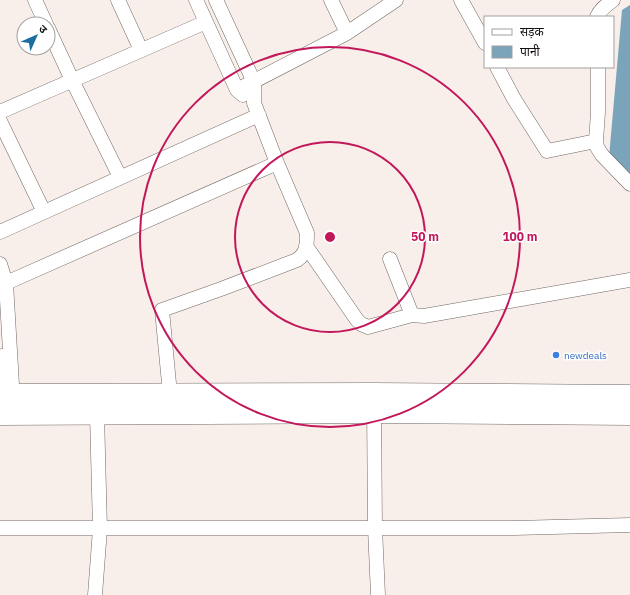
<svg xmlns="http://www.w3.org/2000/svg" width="630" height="595" viewBox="0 0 630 595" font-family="'IBM Plex Sans','Noto Sans Devanagari',sans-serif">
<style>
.water{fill:#79a4b9}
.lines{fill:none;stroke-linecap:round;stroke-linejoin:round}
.minor-casing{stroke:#706864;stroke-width:15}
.trunk-casing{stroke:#706864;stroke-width:23}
.minor{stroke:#fff;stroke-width:14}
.trunk{stroke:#fff;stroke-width:22}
.ring{fill:none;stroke:#c2185b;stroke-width:2}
.shop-dot{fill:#3f7fe0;stroke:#fff;stroke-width:1.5}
.labels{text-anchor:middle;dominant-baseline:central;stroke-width:3;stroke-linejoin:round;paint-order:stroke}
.shop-label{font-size:10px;fill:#366cbe;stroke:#fff;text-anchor:start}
.centre{fill:#c2185b;stroke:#fff;stroke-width:2}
.ring-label{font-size:12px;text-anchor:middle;font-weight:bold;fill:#c2185b;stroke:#fff;stroke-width:3;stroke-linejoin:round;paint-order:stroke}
</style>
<rect width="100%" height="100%" fill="#f9efea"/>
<path class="water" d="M630,5V179L609,157L622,10Z"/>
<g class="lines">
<defs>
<path id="minor" d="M35,0L46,24
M118,0L141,50
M196,0L237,90L243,95
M331,0L347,33
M461,0L485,43
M597,17C600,9 607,5 613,0
M48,28L72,80L120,177
M497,67L514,99L547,151L596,141
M598,67V112L596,141L597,147L602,155L630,184
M237,90L347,33L396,0
M0,112L206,22
M0,121L44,212
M0,232L259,115
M306,246L357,320L361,324L368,327L412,315
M390,259L412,315L424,316L630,280
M0,264L6,283L13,402
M6,283L277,163
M170,394L162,310L221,289L297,260C307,253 307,245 307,233L277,163L254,103V82L216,0
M0,401L2,356
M374,404L375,528L378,595
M0,528H514L630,525
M95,595L100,529L97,414"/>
<path id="trunk" d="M0,395L374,394L630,396
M0,414L374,412L630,414"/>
</defs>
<use href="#minor" class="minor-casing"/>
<use href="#trunk" class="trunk-casing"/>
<use href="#minor" class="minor"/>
<use href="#trunk" class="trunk"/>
</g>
<g class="ring">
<circle cx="330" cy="237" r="95"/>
<circle cx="330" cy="237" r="190"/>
</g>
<circle class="shop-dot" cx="556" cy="355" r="4"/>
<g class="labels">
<g class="shop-label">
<text x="564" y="355">newdeals</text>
</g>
</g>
<circle cx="330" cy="237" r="6" class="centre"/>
<g class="ring-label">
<text x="425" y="241">50 m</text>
<text x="520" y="241">100 m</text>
</g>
<rect x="484" y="16" width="130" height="52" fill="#ffffff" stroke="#a19f9f"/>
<rect x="492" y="29" width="20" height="6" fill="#ffffff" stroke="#a19f9f"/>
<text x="520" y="36" font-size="12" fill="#14100f">सड़क</text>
<rect x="492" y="46" width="20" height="12" fill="#79a4b9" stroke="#a19f9f"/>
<text x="520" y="56" font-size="12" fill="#14100f">पानी</text>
<g transform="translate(36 36) rotate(45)"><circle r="19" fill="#ffffff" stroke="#a19f9f"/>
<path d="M0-3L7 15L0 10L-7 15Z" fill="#1b6e9f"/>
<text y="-6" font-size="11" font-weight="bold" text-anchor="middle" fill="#14100f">उ</text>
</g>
</svg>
